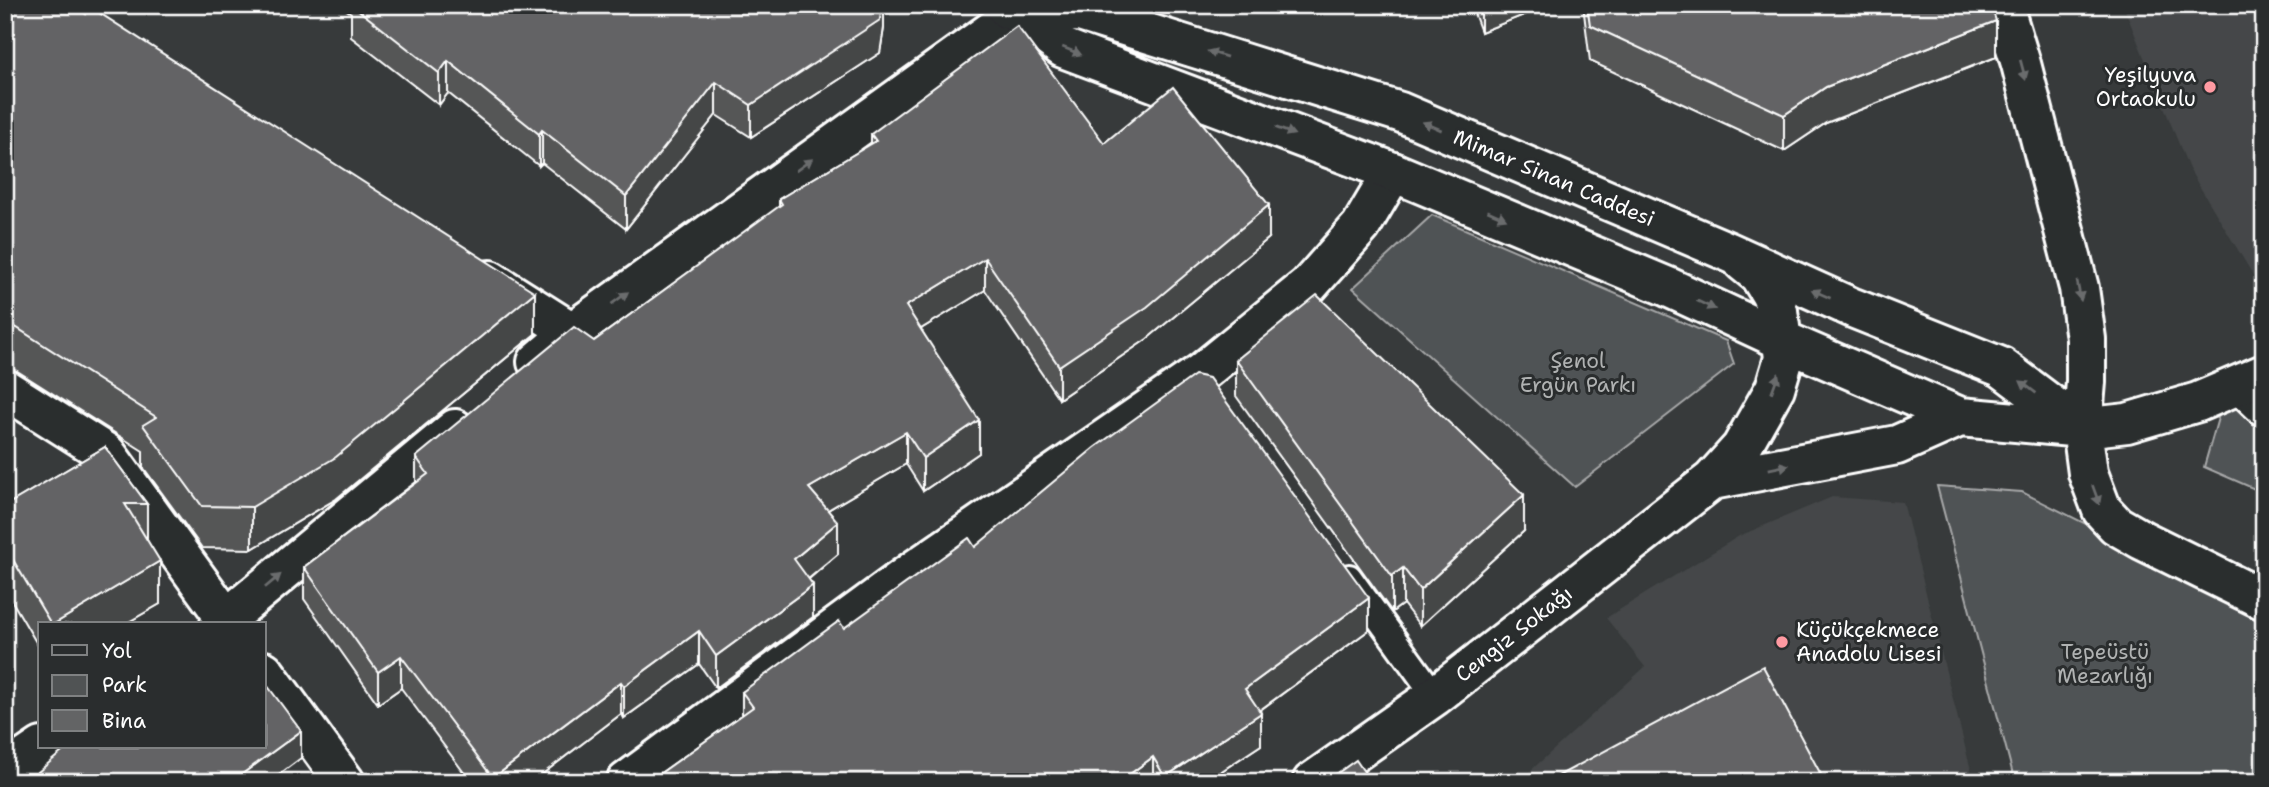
<svg xmlns="http://www.w3.org/2000/svg" width="2269" height="787" viewBox="0 0 2269 787" font-family="'Shantell Sans',sans-serif">
<style>
.built{fill:#444748}
.green{fill:#505354;stroke:#a8a9aa;stroke-width:2}
.lines{fill:none;stroke-linecap:round;stroke-linejoin:round}
.lane-casing{stroke:#fff;stroke-width:30}
.street-casing{stroke:#fff;stroke-width:44}
.secondary-casing{stroke:#fff;stroke-width:44}
.lane{stroke:#2a2d2e;stroke-width:24}
.street{stroke:#2a2d2e;stroke-width:38}
.secondary{stroke:#2a2d2e;stroke-width:38}
.wall{fill:#555657;stroke:#fff;stroke-width:2}
.shaded-wall{fill:#454647;stroke:#fff;stroke-width:2}
.building{fill:#636465;stroke:#fff;stroke-width:2}
.oneway{fill:#6a6c6d}
.poi-dot{fill:#ff9aa2;stroke:#2a2d2e;stroke-width:2.5}
.labels{text-anchor:middle;dominant-baseline:central;stroke-width:6;stroke-linejoin:round;paint-order:stroke}
.poi-label{font-size:21px;fill:#fff;stroke:#2a2d2e;text-anchor:end}
.street-label{font-size:21px;fill:#fff;stroke:#2a2d2e}
.park-label{font-size:21px;fill:#b0b2b2;stroke:#2a2d2e}
</style>
<rect width="100%" height="100%" fill="#373a3b"/>
<filter id="ink" filterUnits="userSpaceOnUse"><feTurbulence type="fractalNoise" baseFrequency=".0143" numOctaves="2"/><feDisplacementMap in="SourceGraphic" scale="14" xChannelSelector="R" yChannelSelector="G"/><feConvolveMatrix kernelMatrix="1 2 1 2 8 2 1 2 1" color-interpolation-filters="sRGB"/></filter>
<g filter="url(#ink)">
<path class="built" d="M2123,5H2264V293L2189,169Z
M1832,497L1903,502L1974,782H1518L1645,667L1606,618L1739,536Z"/>
<path class="green" d="M1432,215L1726,341L1734,364L1575,487L1353,288Z
M2222,404L2264,415V493L2204,467Z
M1937,486L2022,492L2264,613V782H2015Z"/>
<g class="lines">
<defs>
<path id="lane" d="M1349,577L1435,696"/>
<path id="street" d="M490,280L572,332
M537,362L572,332L1017,13
M2242,385L2264,406
M5,389L106,453L230,624
M220,624L455,429
M264,671L345,782
M5,772L42,747
M626,782L913,571L1201,373L1308,286L1361,226L1393,172"/>
<path id="secondary" d="M2003,5L2021,64L2079,288L2086,339V382L2082,428L2088,473L2102,510L2116,525L2142,540L2264,600
M1007,9L1017,13L1080,12L1400,112L1729,252L1853,308L2001,367L2082,428
M1017,13L1063,48L1393,172L1668,287L1782,340L1960,417L2082,428L2127,423L2198,402L2264,374
M1712,480L1897,445L1960,417
M1312,782L1435,696L1712,480L1741,448L1775,388L1784,358L1778,311L1770,293L1759,275L1743,262"/>
</defs>
<use href="#lane" class="lane-casing"/>
<use href="#street" class="street-casing"/>
<use href="#secondary" class="secondary-casing"/>
<use href="#lane" class="lane"/>
<use href="#street" class="street"/>
<use href="#secondary" class="secondary"/>
</g>
<path class="wall" d="M5,5L535,334L336,499L252,549L202,548L143,467V451L17,371L5,367Z
M339,5H884V28L880,53L751,137L716,115L626,229L542,163L539,166L448,93L439,105L351,37V13Z
M1471,5H1549L1481,32Z
M1583,5H1991L1996,57L1826,123L1784,151L1590,61Z
M871,134L1104,143L1269,238L1147,339L1059,399L985,290L921,329L979,453L923,491L906,464L828,510L838,554L809,579L813,617L716,688L699,664L624,718L621,714L532,782H471L401,688L378,704L304,599V567L416,482V457L594,341L779,207V199L871,144Z
M1236,360L1524,531L1420,626L1403,604L1392,612L1236,396Z
M105,447L147,504V539L160,604L125,624H40V649L9,596L5,602V506Z
M975,547L1369,630L1259,711L1261,745L1205,782H648L742,715V692Z"/>
<path class="shaded-wall" d="M882,5H884V28L880,53L751,137V105Z
M1481,5H1549L1481,32Z
M1996,21V57L1826,123L1784,151V115L1826,87Z
M448,61V93L439,105V73Z
M716,82V115L626,229V196Z
M542,130V163L539,166V134Z
M1269,205V238L1147,339L1059,399V366Z
M985,258V290L906,338V306Z
M535,292V334L336,499L252,549V507Z
M10,376V418L5,425V382Z
M979,420V453L923,491V458Z
M906,432V464L809,521V488Z
M1524,495V531L1420,626V590Z
M838,522V554L794,591V559Z
M9,553V596L5,602V559Z
M160,561V604L125,624H54Z
M1403,568V604L1392,612V576Z
M813,585V617L716,688V656Z
M1369,598V630L1245,721V689Z
M699,631V664L624,718V686Z
M401,656V688L378,704V672Z
M621,682V714L532,782H493V778Z
M1261,713V745L1205,782H1165V777Z
M301,731V758L269,782H238V777Z
M1153,757V782H1119Z"/>
<path class="building" d="M5,5H72L86,14L90,7L535,292L336,457L252,507L202,506L143,425L156,417L17,328L5,325Z
M352,5H882L880,20L751,105L716,82L626,196L542,130L539,134L448,61L439,73Z
M1587,5H1991L1996,21L1826,87L1784,115L1590,25Z
M1017,26L1104,143L1173,87L1269,205L1147,307L1059,366L985,258L906,306L979,420L923,458L906,432L809,488L838,522L794,559L813,585L716,656L699,631L624,686L621,682L493,778L401,656L378,672L304,567L428,474L416,457L574,327L594,341L782,204L779,199L876,141L871,134Z
M1317,295L1524,495L1420,590L1403,568L1392,576L1236,360Z
M5,373L10,376L5,382Z
M1195,375L1209,378L1369,598L1245,689L1261,713L1165,777L1153,757L1119,782H648L753,707L742,692L839,621L844,628L969,538L975,547L1094,448Z
M105,447L147,504H125L160,561L54,624H51L9,553L5,559V506Z
M1763,666L1825,782H1547Z
M264,681L301,731L238,777L243,782H26L68,747H264Z
M1356,760L1371,782H1325Z"/>
<defs><path id="oneway-solid" d="M-6-.8H1V-3.2L6.5 0L1 3.2V.8H-6Z" transform="scale(1.75)"/></defs>
<g class="oneway">
<use href="#oneway-solid" transform="translate(1072 51) rotate(22)"/>
<use href="#oneway-solid" transform="translate(1217 54) rotate(-163)"/>
<use href="#oneway-solid" transform="translate(2023 70) rotate(75)"/>
<use href="#oneway-solid" transform="translate(1432 126) rotate(-157)"/>
<use href="#oneway-solid" transform="translate(1285 131) rotate(20)"/>
<use href="#oneway-solid" transform="translate(804 165) rotate(-36)"/>
<use href="#oneway-solid" transform="translate(1497 215) rotate(23)"/>
<use href="#oneway-solid" transform="translate(2079 291) rotate(79)"/>
<use href="#oneway-solid" transform="translate(1821 294) rotate(-156)"/>
<use href="#oneway-solid" transform="translate(620 298) rotate(-36)"/>
<use href="#oneway-solid" transform="translate(1706 305) rotate(25)"/>
<use href="#oneway-solid" transform="translate(1775 383) rotate(-70)"/>
<use href="#oneway-solid" transform="translate(2028 387) rotate(-143)"/>
<use href="#oneway-solid" transform="translate(1779 467) rotate(-11)"/>
<use href="#oneway-solid" transform="translate(2096 495) rotate(70)"/>
<use href="#oneway-solid" transform="translate(273 581) rotate(-40)"/>
</g>
</g>
<g class="poi-dot">
<circle cx="2210" cy="87" r="7"/>
<circle cx="1782" cy="642" r="7"/>
</g>
<g class="labels">
<g class="poi-label">
<text x="2196" y="75">Yeşilyuva<tspan x="2196" dy="24">Ortaokulu</tspan></text>
<text x="1796" y="630" text-anchor="start">Küçükçekmece<tspan x="1796" dy="24">Anadolu Lisesi</tspan></text>
</g>
<g class="street-label">
<text transform="translate(1554 178) rotate(23)">Mimar Sinan Caddesi</text>
<text transform="translate(1514 634) rotate(-38)">Cengiz Sokağı</text>
</g>
<g class="park-label">
<text x="1578" y="361">Şenol<tspan x="1578" dy="24">Ergün Parkı</tspan></text>
<text x="2105" y="652">Tepeüstü<tspan x="2105" dy="24">Mezarlığı</tspan></text>
</g>
</g>
<rect width="2269" height="787" fill="none" stroke="#2a2d2e" stroke-width="28"/>
<rect x="14" y="14" width="2241" height="759" fill="none" stroke="#fff" stroke-width="2.5" filter="url(#ink)"/>
<rect x="38" y="622" width="228" height="126" fill="#2a2d2e" stroke="#7f8182" stroke-width="2"/>
<rect x="52" y="645" width="35" height="10" fill="#2a2d2e" stroke="#7f8182" stroke-width="2"/>
<text x="102" y="658" font-size="21" fill="#ffffff">Yol</text>
<rect x="52" y="675" width="35" height="21" fill="#505354" stroke="#7f8182" stroke-width="2"/>
<text x="102" y="692" font-size="21" fill="#ffffff">Park</text>
<rect x="52" y="710" width="35" height="21" fill="#636465" stroke="#7f8182" stroke-width="2"/>
<text x="102" y="728" font-size="21" fill="#ffffff">Bina</text>
</svg>
